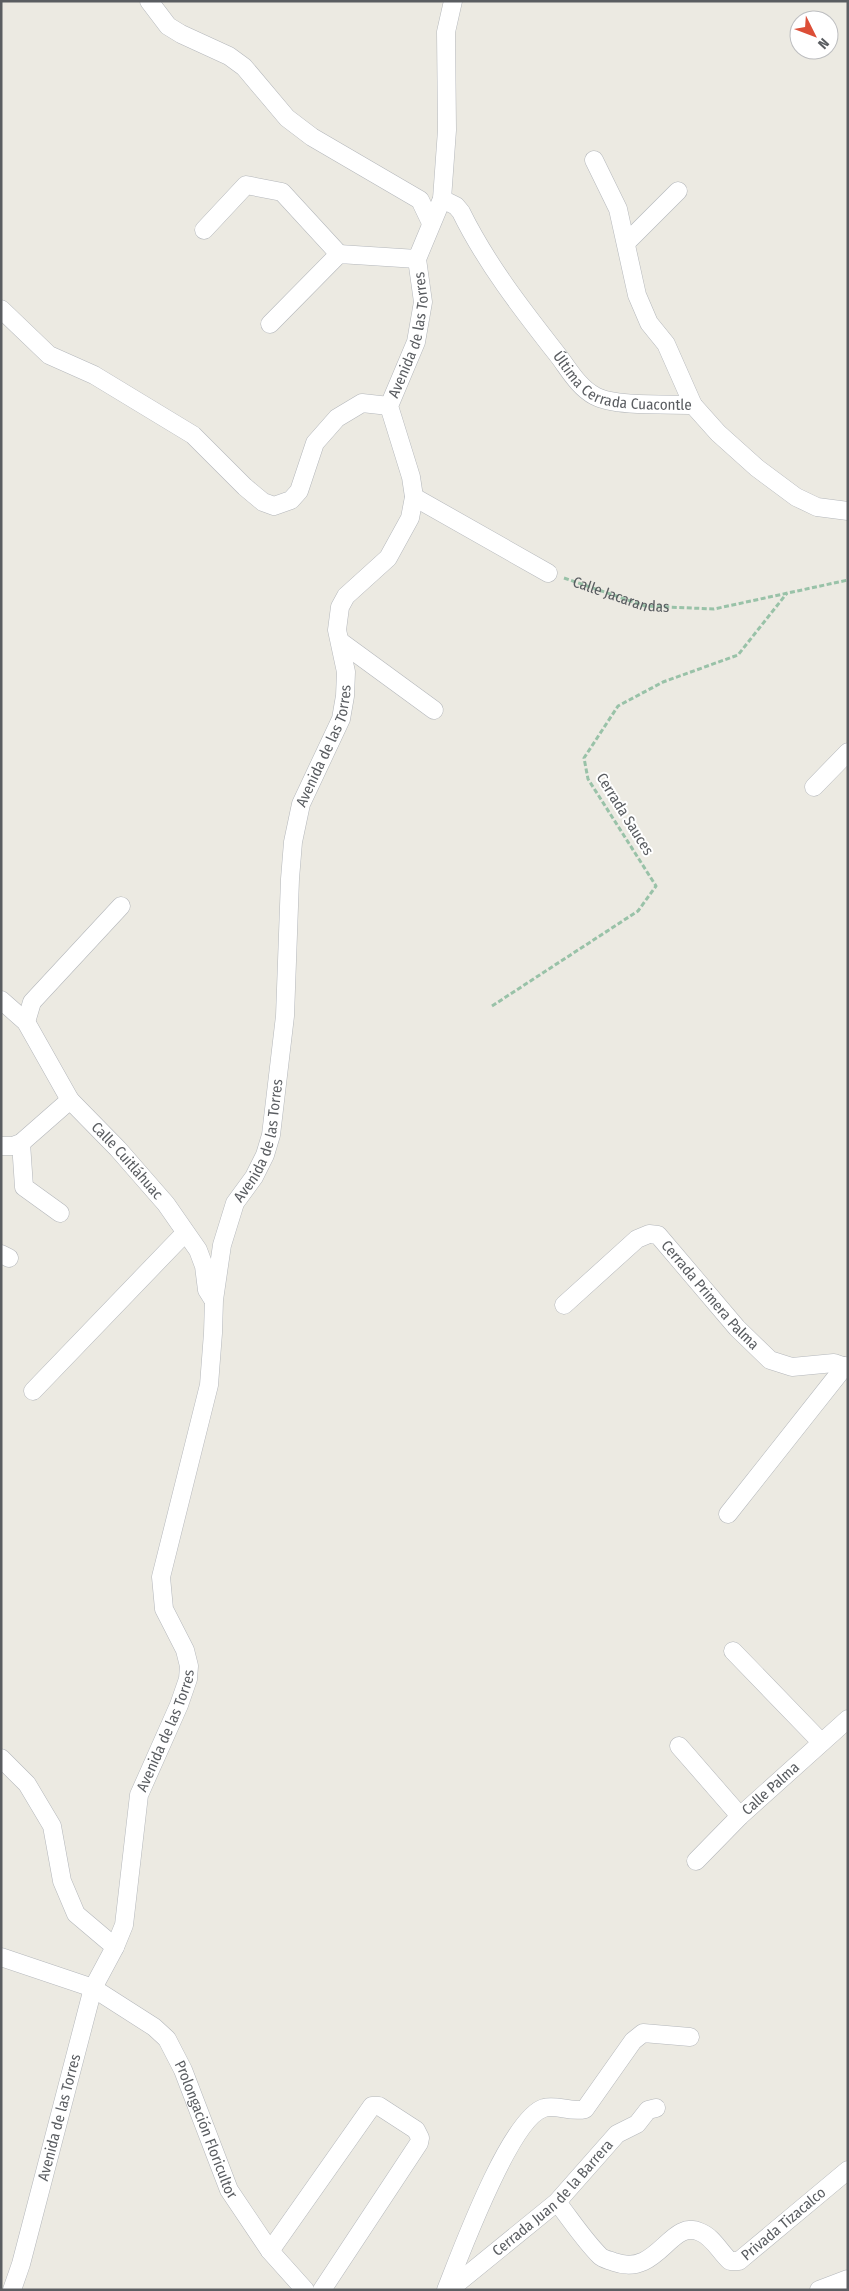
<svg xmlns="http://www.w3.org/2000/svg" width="849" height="2291" viewBox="0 0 849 2291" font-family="'Fira Sans Condensed',sans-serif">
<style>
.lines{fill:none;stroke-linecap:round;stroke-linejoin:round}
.minor-casing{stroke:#b4b7bb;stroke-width:19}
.path{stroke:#99c2a8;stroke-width:3;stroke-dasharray:5 2.5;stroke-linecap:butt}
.minor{stroke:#fff;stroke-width:18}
.labels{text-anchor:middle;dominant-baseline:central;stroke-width:4;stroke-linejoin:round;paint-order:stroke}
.street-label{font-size:15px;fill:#5a5d61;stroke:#fff}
</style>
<rect width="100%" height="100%" fill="#eceae2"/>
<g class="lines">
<defs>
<g id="minor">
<path d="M149,1L168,26L181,34L229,56L244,67L287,118L312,137L420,200L431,223"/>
<path d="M594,160L618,209L637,295L649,323L666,344L693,405"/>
<path id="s2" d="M442,199L456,206L461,212C486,263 521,308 557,354C568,368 578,387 595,396C614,407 670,404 693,405L718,433L757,468L796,497L817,507L848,511"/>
<path d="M204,230L246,185L282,192L339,254"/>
<path d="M626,243L678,191"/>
<path d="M1,309L49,355L94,375L193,435L245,487L263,502L274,506L291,500L299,491L315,443L337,418L362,403L389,406"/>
<path d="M270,324L339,254L417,259"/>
<path d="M414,497L548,573"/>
<path d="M341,642L434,710"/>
<path d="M814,787L848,752"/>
<path d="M1,1000L26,1022L70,1100"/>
<path d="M26,1022L32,1002L121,906"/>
<path d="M21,1143L24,1187L60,1213"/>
<path id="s3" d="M1,1146H13L21,1143L70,1100L118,1149L166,1204L198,1250L204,1266L207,1290L212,1298"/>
<path d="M1,1254L9,1258"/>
<path id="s4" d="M564,1305L637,1239L649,1234L658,1235L737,1328L770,1360L792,1367L834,1363L848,1368"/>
<path d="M33,1391L185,1233"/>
<path d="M728,1514L845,1366"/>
<path d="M733,1651L821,1742"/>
<path d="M679,1746L740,1816"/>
<path d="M1,1758L27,1784L52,1826L62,1881L76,1914L115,1947"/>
<path id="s5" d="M696,1861L740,1816L848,1719"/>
<path id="s6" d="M1,1957L93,1988L154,2027L167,2039L183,2070L229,2190L270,2251L305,2290"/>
<path id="s7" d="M557,2202C571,2220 584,2240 600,2256C603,2259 609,2260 614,2262C658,2278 670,2218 700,2232C713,2237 720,2252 730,2261H739L848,2170"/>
<path d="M270,2251L372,2106H379L416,2130L420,2138L419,2143L322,2290"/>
<path id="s8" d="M12,2290L21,2264L93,1988L115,1947L124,1925L139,1795L179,1705L188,1679L189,1666L185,1650L164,1609L161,1577L209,1385L213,1333L214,1300L222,1245L235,1203L254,1177L265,1155L271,1135L285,1016L290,879L293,842L301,804L341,719L345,696L346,672L337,630L340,607L346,596L388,558L410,518L414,497L411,477L389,406L416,342L423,302L417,259L442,199L447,130L446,32L453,1"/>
<path d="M446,2290C460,2255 510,2118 544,2108C556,2104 571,2113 585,2109L633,2041L643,2033L690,2037"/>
<path id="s9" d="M449,2290L557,2202L617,2134L637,2124L648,2110L656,2108"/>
<path d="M819,2290L848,2279"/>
</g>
</defs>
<use href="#minor" class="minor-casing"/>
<g class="path">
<path id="s1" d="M564,578L645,606L714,609L848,580"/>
<path d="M492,1006L638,911L656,886L588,779L584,758L618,706L663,682L738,655L787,593"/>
</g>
<use href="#minor" class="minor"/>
</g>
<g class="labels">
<g class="street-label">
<text stroke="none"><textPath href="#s8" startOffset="2054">Avenida de las Torres</textPath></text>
<text stroke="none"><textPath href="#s2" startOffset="272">Última Cerrada Cuacontle</textPath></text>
<text stroke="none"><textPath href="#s1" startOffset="60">Calle Jacarandas</textPath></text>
<text stroke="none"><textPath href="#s8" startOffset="1604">Avenida de las Torres</textPath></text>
<text transform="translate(625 814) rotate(58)">Cerrada Sauces</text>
<text stroke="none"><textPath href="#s8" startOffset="1199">Avenida de las Torres</textPath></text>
<text stroke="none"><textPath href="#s3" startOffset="169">Calle Cuitláhuac</textPath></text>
<text stroke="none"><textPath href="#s4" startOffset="200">Cerrada Primera Palma</textPath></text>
<text stroke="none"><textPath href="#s8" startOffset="584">Avenida de las Torres</textPath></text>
<text stroke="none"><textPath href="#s5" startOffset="104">Calle Palma</textPath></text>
<text stroke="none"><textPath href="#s8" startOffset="179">Avenida de las Torres</textPath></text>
<text stroke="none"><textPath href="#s6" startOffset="286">Prolongación Floricultor</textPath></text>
<text stroke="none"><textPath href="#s9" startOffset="139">Cerrada Juan de la Barrera</textPath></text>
<text stroke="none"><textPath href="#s7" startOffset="291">Privada Tizacalco</textPath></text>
</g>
</g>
<rect width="849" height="2291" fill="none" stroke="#5a5d61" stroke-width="5"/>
<g transform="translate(814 35) rotate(132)"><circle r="24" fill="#ffffff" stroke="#bdbec0"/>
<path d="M0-4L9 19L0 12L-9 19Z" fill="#dc4e37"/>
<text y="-8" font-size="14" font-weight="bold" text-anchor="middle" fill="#5a5d61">N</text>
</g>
</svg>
